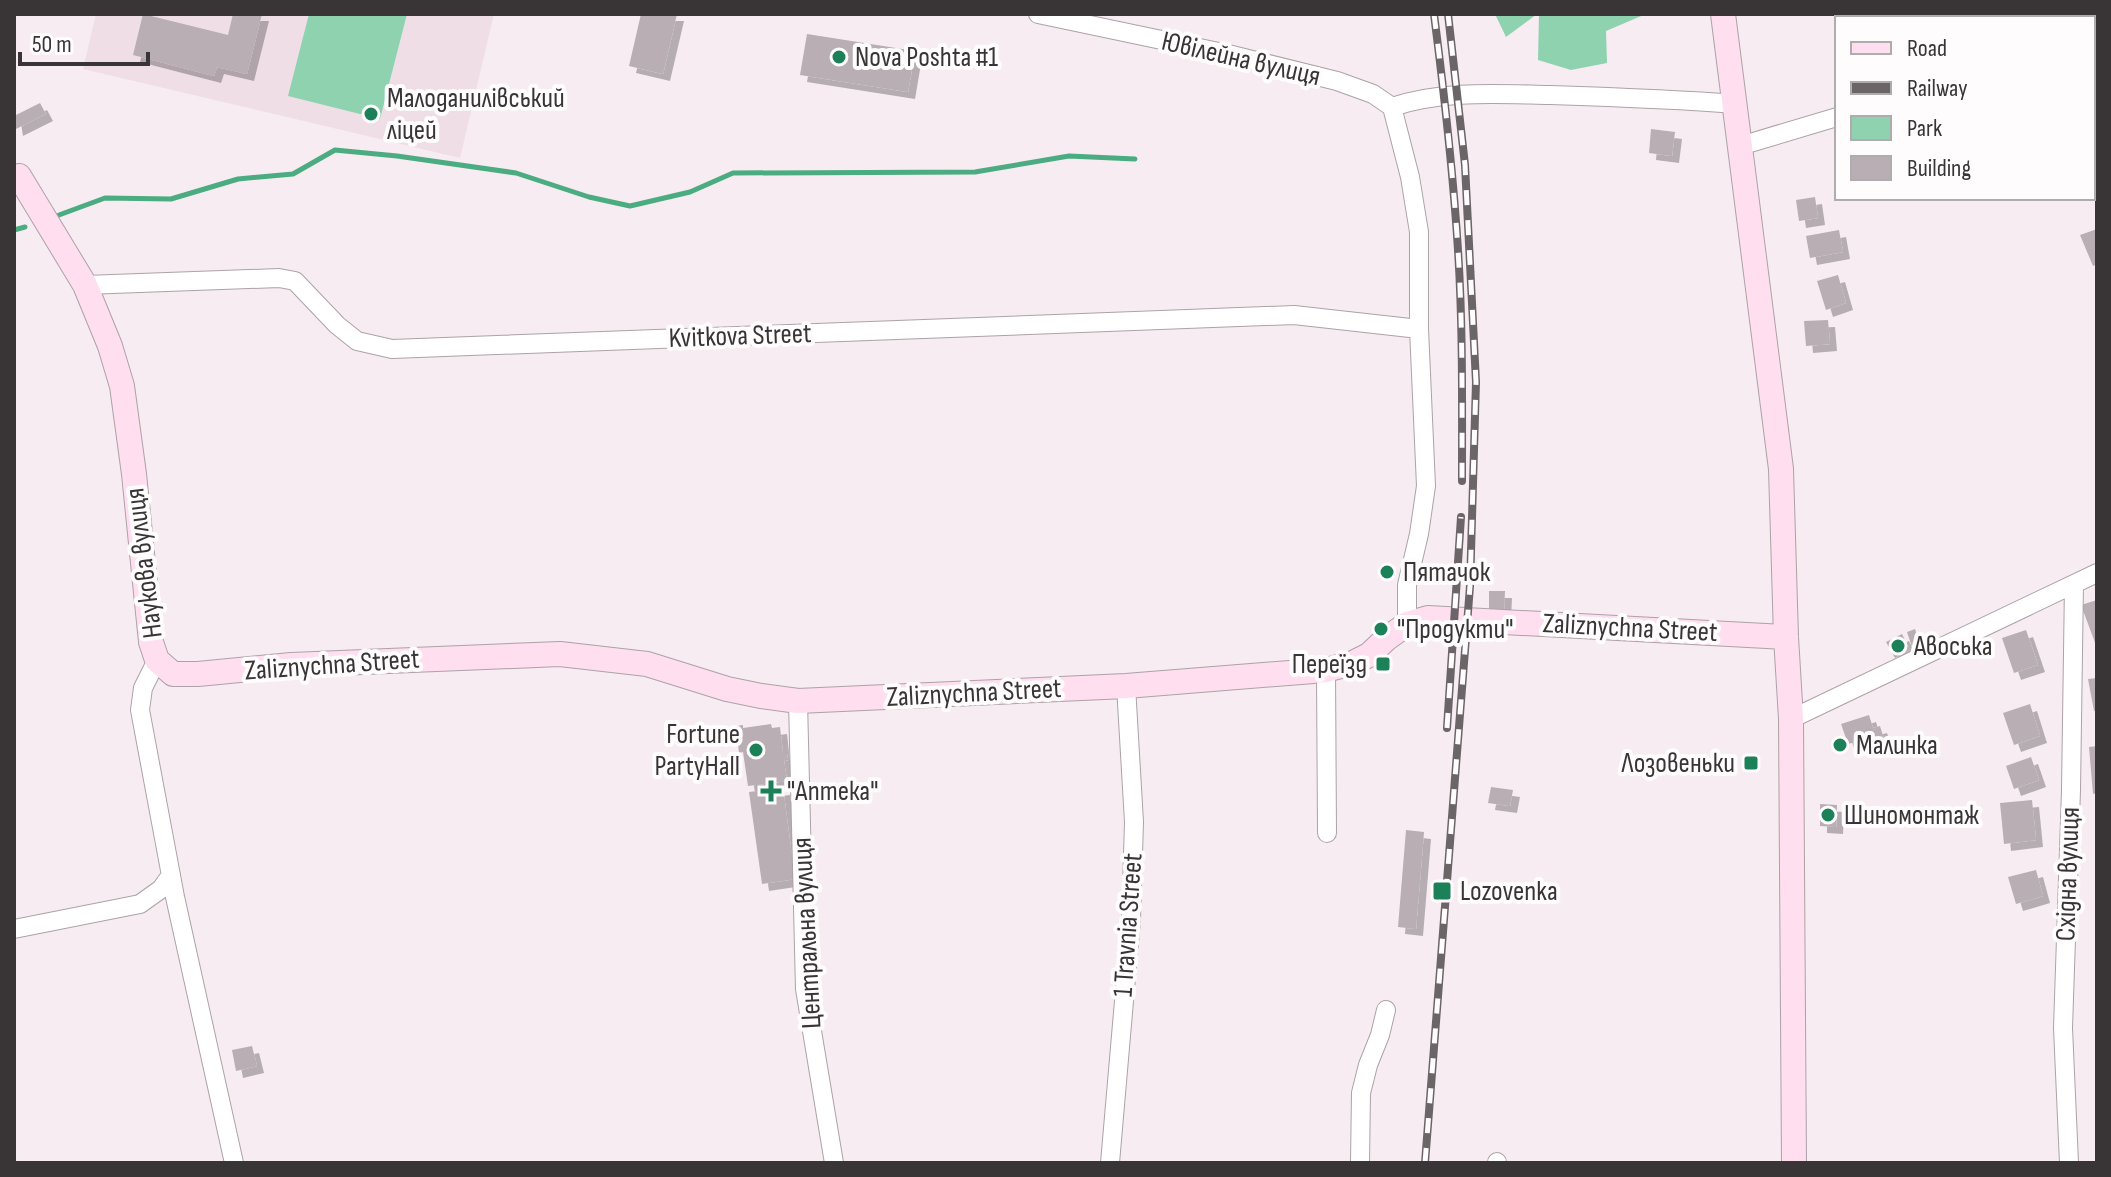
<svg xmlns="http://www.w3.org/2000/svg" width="2111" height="1177" viewBox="0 0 2111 1177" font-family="'Sofia Sans Condensed',sans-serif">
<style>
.built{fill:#f0dee6}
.green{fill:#8fd2b0}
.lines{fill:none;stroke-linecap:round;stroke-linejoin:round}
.stream{stroke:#4aac80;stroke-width:5}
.building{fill:#b8aeb3;filter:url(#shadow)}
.street-casing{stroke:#aca2a7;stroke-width:20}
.secondary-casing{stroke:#aca2a7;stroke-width:26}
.street{stroke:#fff;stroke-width:18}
.secondary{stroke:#fedeef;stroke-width:24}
.rail-casing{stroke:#6b6568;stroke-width:8}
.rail{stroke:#fefcfd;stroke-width:5;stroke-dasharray:15;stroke-linecap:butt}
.poi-dot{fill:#1c8059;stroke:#fefcfd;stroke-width:3}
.labels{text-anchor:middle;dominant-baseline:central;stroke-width:8;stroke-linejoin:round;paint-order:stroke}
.poi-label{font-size:28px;fill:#393537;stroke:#fefcfd;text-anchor:start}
.street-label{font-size:28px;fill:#393537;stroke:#fefcfd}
</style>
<defs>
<filter id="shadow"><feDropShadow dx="7" dy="7" stdDeviation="0" flood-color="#0004"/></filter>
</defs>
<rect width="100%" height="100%" fill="#f7ecf1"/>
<path class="built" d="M96,14H494L460,158L83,69Z"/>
<path class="green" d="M309,14H407L380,119L288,96Z
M1495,14H1537L1506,37Z
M1539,14H1646L1606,31L1607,63L1571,70L1538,60Z"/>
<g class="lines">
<path class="stream" d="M59,215L105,198L171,199L238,179L293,174L335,150L397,156L516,173L589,197L630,206L690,192L733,173L975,172L1069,156L1135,159
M14,230L25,227"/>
</g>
<path class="building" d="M143,14L228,35L233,14H262L247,74L217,67L214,76L133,55Z
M641,14H677L663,74L629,66Z
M807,34L915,51L908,92L800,75Z
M40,103L46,114L16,129L14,116Z
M1651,129L1675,132L1672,156L1649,153Z
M1815,197L1818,218L1799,221L1796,200Z
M2097,229V264L2093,266L2080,235Z
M1839,230L1843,252L1810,258L1806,236Z
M1838,275L1846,303L1826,310L1817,281Z
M1828,320L1830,344L1806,346L1804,321Z
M1489,591H1505L1504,612L1489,611Z
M2097,600V648L2081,605Z
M1915,629L1920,644L1912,647L1907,632Z
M2026,630L2038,665L2014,673L2002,638Z
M1902,634L1910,650L1895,658L1886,642Z
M2097,678V710L2094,711L2088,679Z
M2030,704L2040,736L2014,745L2003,713Z
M1869,715L1873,728L1880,726L1884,739L1864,746L1862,740L1848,744L1841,724Z
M771,724L772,728L780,727L783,754H787L788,760L784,761L787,781L748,786L743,752L739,753L736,726L743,725V728Z
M2097,746V793L2093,794L2089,747Z
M2031,757L2039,780L2014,789L2006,766Z
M1491,787L1513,790L1510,806L1488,803Z
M783,788L795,879L762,884L749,792Z
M2032,800L2036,840L2004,844L2000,803Z
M1820,804L1837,805L1836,827L1820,826Z
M1406,830L1424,832L1416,929L1398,927Z
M2036,870L2043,896L2016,904L2008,877Z
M252,1046L257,1066L236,1071L232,1050Z"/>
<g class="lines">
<defs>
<path id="street" d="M1038,14L1228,54L1337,81L1373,94L1392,107
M2087,14L2088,18
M2093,35L2097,47
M1392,107L1410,177L1419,232V329L1426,486L1419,534L1407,585V624
M1392,107C1442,90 1498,94 1550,95C1612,97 1674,99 1735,104
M1740,146L1837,117
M85,285L279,278L295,281L337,325L357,341L392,349L1294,315L1419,329
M157,660L143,688L140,710L175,897L234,1163
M1326,670L1327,833
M798,701L805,989L834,1163
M1791,719L2097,573
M14,929L140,904L161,889L171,875
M1110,1163L1131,920L1134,822L1126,686
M1360,1163L1361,1093L1368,1065L1380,1035L1386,1010
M1497,1163V1162
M2069,1163L2063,1028L2071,790L2074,584"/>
<path id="secondary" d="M1723,14L1781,469L1786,637L1791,719L1794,1163
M14,177L19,176L85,285L110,346L122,386L134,474L151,642L157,660L173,674H198L291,665L560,654L647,664L727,689L761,696L798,701L1126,686L1326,670L1353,663L1369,655L1386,639L1407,624L1428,618L1786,637"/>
</defs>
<use href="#street" class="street-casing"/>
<use href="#secondary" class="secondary-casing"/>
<use href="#street" class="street"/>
<use href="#secondary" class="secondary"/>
<defs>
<path id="rail" d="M1434,14C1444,92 1453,171 1458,250C1463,327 1462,404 1462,481
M1447,728L1461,517
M1425,1163L1470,586L1476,382L1465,165L1448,14"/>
</defs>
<use href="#rail" class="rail-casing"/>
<use href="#rail" class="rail"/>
</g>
<g class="poi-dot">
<circle cx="839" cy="57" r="8"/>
<circle cx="371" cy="114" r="8"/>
<circle cx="1387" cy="572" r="8"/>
<circle cx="1381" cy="629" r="8"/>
<circle cx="1898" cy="646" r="8"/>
<rect x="1375" y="656" width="16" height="16" rx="4"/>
<circle cx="1840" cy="745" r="8"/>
<circle cx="756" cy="750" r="8"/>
<rect x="1743" y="755" width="16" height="16" rx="4"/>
<path d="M767 779h8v8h8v8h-8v8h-8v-8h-8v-8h8z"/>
<circle cx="1828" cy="815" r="8"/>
<rect x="1432" y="881" width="20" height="20" rx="4"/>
</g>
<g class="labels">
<g class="poi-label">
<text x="855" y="57">Nova Poshta #1</text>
<text x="387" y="98">Малоданилівський<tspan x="387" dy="32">ліцей</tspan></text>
<text x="1403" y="572">Пятачок</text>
<text x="1397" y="629">"Продукти"</text>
<text x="1914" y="646">Авоська</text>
<text x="1367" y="664" text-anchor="end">Переїзд</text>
<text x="740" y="734" text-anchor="end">Fortune<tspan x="740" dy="32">PartyHall</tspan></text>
<text x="1856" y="745">Малинка</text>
<text x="1735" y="763" text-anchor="end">Лозовеньки</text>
<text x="787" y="791">"Аптека"</text>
<text x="1844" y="815">Шиномонтаж</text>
<text x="1460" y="891">Lozovenka</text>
</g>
<g class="street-label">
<text transform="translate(1241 59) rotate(13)">Ювілейна вулиця</text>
<text transform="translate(740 336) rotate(-2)">Kvitkova Street</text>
<text transform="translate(144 563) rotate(-97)">Наукова вулиця</text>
<text transform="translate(1630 628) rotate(3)">Zaliznychna Street</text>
<text transform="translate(332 665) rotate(-4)">Zaliznychna Street</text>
<text transform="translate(974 693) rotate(-3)">Zaliznychna Street</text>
<text transform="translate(2068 874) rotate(-88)">Східна вулиця</text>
<text transform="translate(1128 925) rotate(-86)">1 Travnia Street</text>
<text transform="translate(807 933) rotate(-93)">Центральна вулиця</text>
</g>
</g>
<rect width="2111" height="1177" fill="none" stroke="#393537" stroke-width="32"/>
<rect x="1835" y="16" width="260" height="184" fill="#fefcfd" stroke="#afacae" stroke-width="2"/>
<rect x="1851" y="42" width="40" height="12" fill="#fedeef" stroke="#afacae" stroke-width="2"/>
<text x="1907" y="56" font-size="24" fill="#393537">Road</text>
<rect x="1851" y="82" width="40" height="12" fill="#6b6568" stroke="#afacae" stroke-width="2"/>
<text x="1907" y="96" font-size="24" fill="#393537">Railway</text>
<rect x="1851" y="116" width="40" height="24" fill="#8fd2b0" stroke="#afacae" stroke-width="2"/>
<text x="1907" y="136" font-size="24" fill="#393537">Park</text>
<rect x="1851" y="156" width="40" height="24" fill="#b8aeb3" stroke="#afacae" stroke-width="2"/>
<text x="1907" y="176" font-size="24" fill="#393537">Building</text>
<path d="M20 52v12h128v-12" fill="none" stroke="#393537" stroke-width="4"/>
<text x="32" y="52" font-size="24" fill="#393537" stroke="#fefcfd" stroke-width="6" paint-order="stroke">50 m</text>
</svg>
